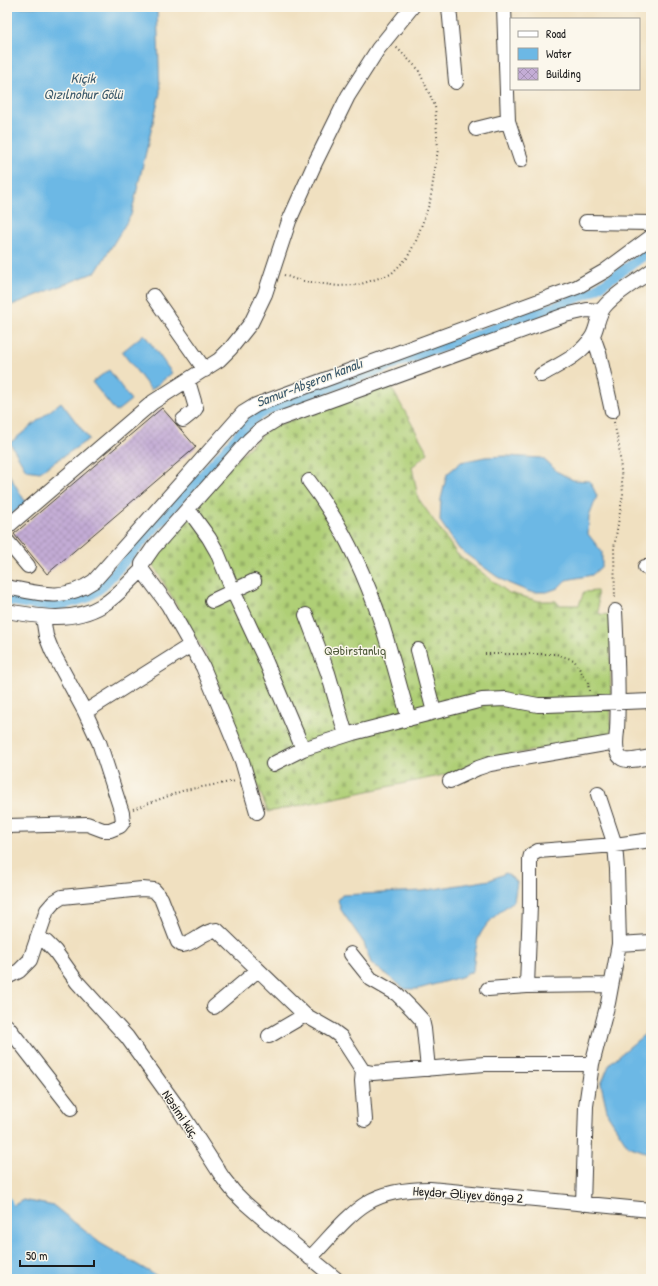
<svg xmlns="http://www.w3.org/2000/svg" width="658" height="1286" viewBox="0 0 658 1286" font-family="'Patrick Hand',sans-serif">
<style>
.cemetery{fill:url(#cemetery-stones);stroke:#667649}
.water{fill:#6cb8e5;stroke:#446a80}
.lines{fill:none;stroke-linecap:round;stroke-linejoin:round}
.canal{stroke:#6cb8e5;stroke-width:10}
.building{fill:url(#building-cross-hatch)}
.minor-casing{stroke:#3c3935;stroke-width:16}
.path{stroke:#3c3935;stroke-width:2;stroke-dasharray:1 3;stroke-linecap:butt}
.minor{stroke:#fff;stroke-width:14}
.labels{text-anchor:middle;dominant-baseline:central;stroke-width:3;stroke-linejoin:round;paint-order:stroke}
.park-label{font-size:13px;fill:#4f5b3c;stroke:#fbf7ec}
.street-label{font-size:13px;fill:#1c1c1c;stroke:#fbf7ec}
.water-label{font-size:14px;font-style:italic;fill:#3c5a6c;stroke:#fbf7ec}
</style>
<defs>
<pattern id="cemetery-stones" width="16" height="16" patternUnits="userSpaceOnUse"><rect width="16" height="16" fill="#afcf76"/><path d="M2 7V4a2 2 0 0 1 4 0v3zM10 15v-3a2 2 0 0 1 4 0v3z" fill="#96b166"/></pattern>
<pattern id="building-cross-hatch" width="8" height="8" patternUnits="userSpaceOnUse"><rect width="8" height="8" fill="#c3acd5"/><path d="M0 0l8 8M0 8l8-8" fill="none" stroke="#a793b6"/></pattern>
</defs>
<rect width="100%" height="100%" fill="#fbf7ec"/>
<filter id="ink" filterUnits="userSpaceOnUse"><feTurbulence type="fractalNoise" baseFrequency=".025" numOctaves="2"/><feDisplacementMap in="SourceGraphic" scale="8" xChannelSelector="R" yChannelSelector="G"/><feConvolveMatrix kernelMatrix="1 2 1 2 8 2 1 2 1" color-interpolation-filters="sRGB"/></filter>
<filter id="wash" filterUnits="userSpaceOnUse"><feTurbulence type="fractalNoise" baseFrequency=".012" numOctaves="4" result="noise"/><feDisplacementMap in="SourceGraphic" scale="16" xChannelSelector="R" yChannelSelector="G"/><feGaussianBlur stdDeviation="0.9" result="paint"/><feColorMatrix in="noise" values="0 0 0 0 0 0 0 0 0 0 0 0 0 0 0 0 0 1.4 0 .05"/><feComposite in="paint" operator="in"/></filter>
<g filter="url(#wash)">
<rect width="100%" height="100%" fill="#f0e0c0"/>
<path class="cemetery" d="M390,385L428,453L412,467L418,498L457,554L509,593L539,601H556L559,605H579L584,592L597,591L599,614L610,615L611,737L508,755L471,763L458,772L268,812L206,655L152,563L235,461L269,428Z"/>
<path class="water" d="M7,7H157L160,93L131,215L96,272L7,307Z
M144,334L172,373L151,390L122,352Z
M109,370L131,400L116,412L92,382Z
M61,402L89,439L40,472L26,470L10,443Z
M506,456L542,458L558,472L573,480L590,481L597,496L589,517L588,534L602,552V566L592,575L566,580L558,588L547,592H530L508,583L496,576L459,549L440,521L441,499L447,474L461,462L485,457Z
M7,471L26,503L7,518Z
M506,873L517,882L514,901C500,911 481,926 477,943C475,952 474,962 473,971L461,977L418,989H405L371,963L364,943L341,910L338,900L342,895L422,891L490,880Z
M651,1029V1154L628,1146L608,1115L601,1084L610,1063Z
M23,1200L54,1206L100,1243L162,1279H7V1209Z"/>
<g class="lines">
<path class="canal" d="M7,600L40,606H59L87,598L102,587L248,424L259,415L273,408L573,300L593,291L651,251
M7,1202L9,1207"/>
</g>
<g id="blocks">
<path class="building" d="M162,408L196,447L47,574L14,534Z"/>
</g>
</g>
<g filter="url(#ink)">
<use href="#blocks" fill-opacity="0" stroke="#3c3935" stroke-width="1"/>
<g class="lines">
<defs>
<path id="minor" d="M449,7L456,82
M504,7L508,121L521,160
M476,129L508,121
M586,222L651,223
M153,296L205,370
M593,336L599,353L612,411
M541,375C560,364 580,356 592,337C598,327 597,315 605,306C617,292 636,282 651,271
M183,420L193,412L196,408L188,381
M309,481C342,524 365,574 382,625C392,656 400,688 409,719
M188,509L209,538L217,552L233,591L263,655L303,749
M7,527L153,402L219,360L231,348L251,323L265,294L289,221L315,163L348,96L378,49L412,7
M7,541L28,566
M645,567H651
M142,570V564L153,548L249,440L260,430L276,420L565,315L587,310L600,311
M7,587C41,594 63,602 94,581L243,413L256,405L577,287L605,271L651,237
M212,601L254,581
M7,611C40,617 73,623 103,605C118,596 130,581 142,570L168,605L203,667L242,761L257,812
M615,611C617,651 619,691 617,731C616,739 614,752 621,758C627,763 643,758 651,757
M306,615L328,673L346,735
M418,650L434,712
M85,712L191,645
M273,764L303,749L353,733L482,700L506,699L538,705H547L651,701
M450,781L478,768L490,764L616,742
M7,826L87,824L103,830H110L120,826L123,822L122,813L99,742L85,712L52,651L46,636L43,617
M37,938L46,942L55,951L77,982L127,1037L178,1108L223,1178L234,1192L245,1203L268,1223L336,1279
M619,944L651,942
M351,954L371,979L397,994L412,1009L422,1020L424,1029L428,1069
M7,977L19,971L30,960L47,910L54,902L62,897L142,889L154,890L161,898L178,942L182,945C195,944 202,931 217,930L305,1015L333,1031L341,1037L363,1071L373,1073L485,1064H592
M527,986L530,905V859L531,855L538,851L615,845L651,840
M488,989L527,986L611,985
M214,1007L258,970
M7,1026L71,1108
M269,1036L305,1015
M363,1071L362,1081L365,1120
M583,1204L586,1106L592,1064L608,1003L619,944L617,869L615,845L598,794
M310,1258C327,1241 347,1215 367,1203C386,1191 409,1189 430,1189L651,1210"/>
</defs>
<use href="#minor" class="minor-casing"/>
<path class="path" d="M284,275L297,280L338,286L358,285L391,274L407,258L416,241L430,202L438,149L435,106L418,69L395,46
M614,422L619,446L623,494L614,548L615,600
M485,654H556L574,660L588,683L589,691
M133,809L185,790L236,781"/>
<use href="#minor" class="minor"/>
</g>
</g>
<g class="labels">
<g class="park-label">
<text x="355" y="650">Qəbirstanlıq</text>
</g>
<g class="street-label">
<text transform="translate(181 1114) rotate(56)">Nəsimi küç.</text>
<text transform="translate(468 1194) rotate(4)">Heydər Əliyev döngə 2</text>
</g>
<g class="water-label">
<text x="83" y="77">Kiçik<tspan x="83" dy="16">Qızılnohur Gölü</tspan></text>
<text transform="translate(309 382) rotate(-21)">Samur-Abşeron kanalı</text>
</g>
</g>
<rect width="658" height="1286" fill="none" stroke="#fbf7ec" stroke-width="24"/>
<rect x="510" y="18" width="130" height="72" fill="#fbf7ec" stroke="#a29f99"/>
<rect x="518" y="31" width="20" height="6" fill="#ffffff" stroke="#a29f99"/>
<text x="546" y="38" font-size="12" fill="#1c1c1c">Road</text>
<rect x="518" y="48" width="20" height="12" fill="#6cb8e5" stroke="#a29f99"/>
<text x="546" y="58" font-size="12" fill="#1c1c1c">Water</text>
<rect x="518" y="68" width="20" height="12" fill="url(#building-cross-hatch)" stroke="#a29f99"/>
<text x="546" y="78" font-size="12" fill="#1c1c1c">Building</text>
<path d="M20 1260v6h74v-6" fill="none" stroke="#1c1c1c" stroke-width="2"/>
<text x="26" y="1260" font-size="12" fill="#1c1c1c" stroke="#fbf7ec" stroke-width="3" paint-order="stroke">50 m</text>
</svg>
